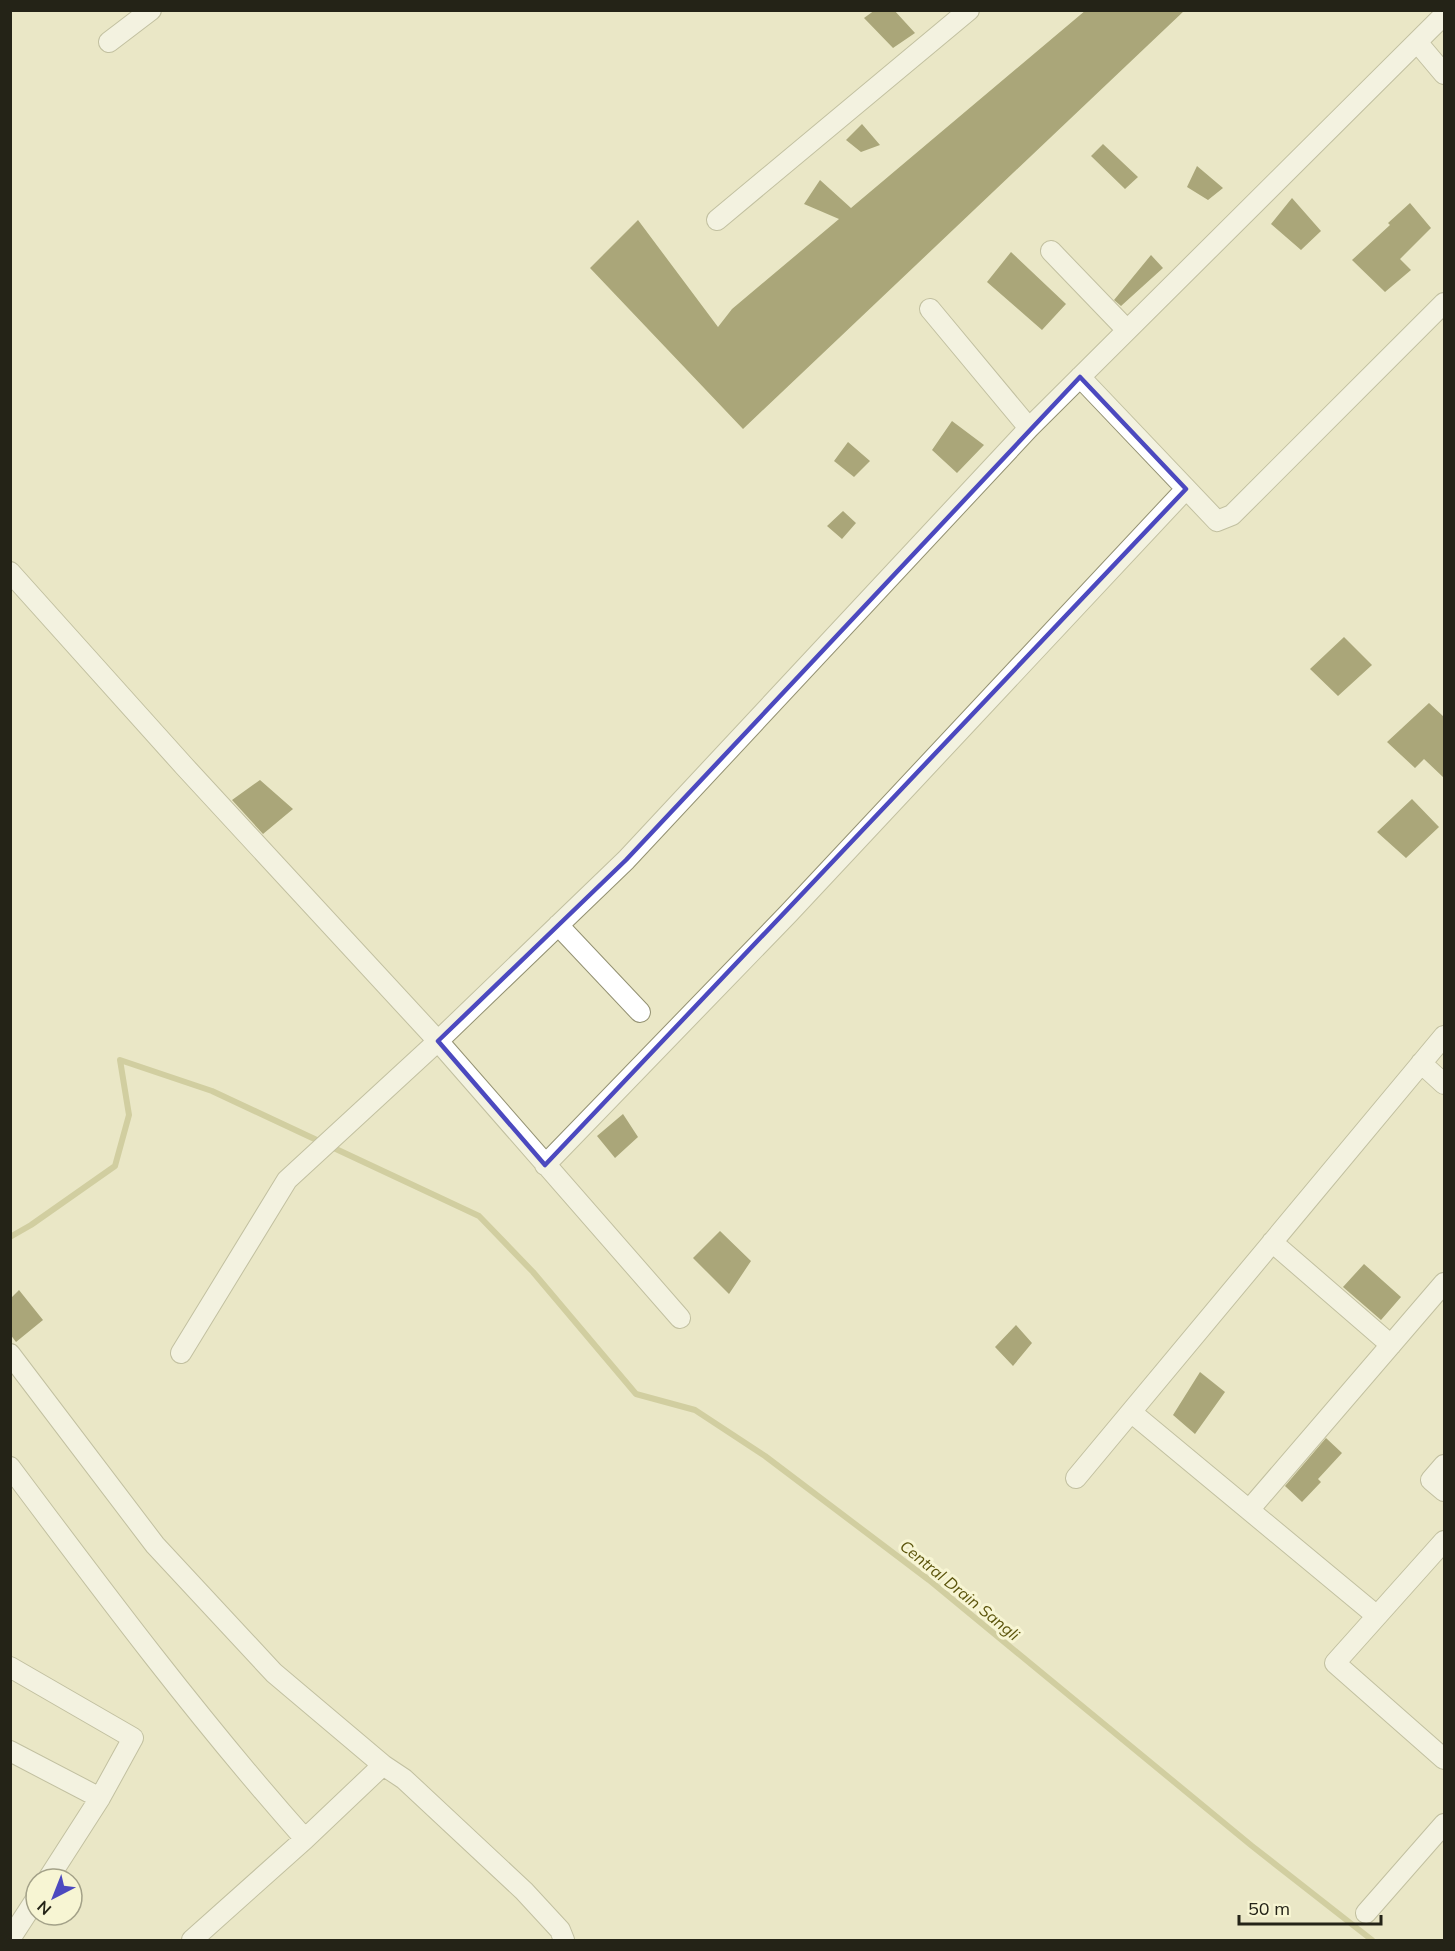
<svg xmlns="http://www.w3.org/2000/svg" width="1455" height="1951" viewBox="0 0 1455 1951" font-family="Mulish,sans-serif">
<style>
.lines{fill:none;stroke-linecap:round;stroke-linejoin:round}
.stream{stroke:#b4af72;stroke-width:6}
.building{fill:#5d571b}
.minor-casing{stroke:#939172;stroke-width:22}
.minor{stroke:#fff;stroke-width:20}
.marked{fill:none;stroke:#4c49bf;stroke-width:4.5;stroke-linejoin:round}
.labels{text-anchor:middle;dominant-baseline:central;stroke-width:6;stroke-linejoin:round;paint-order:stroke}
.water-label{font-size:16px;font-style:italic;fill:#5b540b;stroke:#f7f5d3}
</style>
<rect width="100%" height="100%" fill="#eae7c6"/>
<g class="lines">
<path class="stream" d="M10,1237L31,1225L115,1166L129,1115L120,1060L212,1091L479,1216L533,1272L636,1394L695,1410L765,1456L929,1580L1252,1846L1372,1940"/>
</g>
<path class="building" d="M875,10H894L915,33L893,48L864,18Z
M1086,10H1185L743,429L590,268L638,220L718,327L732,309L839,219L804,204L820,180L851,208Z
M862,124L880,145L861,152L846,140Z
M1103,144L1138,177L1125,189L1091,156Z
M1197,166L1223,188L1208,200L1187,187Z
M1292,198L1321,231L1301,250L1271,224Z
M1410,203L1431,228L1400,259L1411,270L1385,292L1352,260L1390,225L1388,223Z
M1011,252L1066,304L1042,330L987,282Z
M1151,255L1163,268L1121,306L1114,300Z
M952,421L984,445L957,473L932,450Z
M848,442L870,461L854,477L834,461Z
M843,511L856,523L842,539L827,526Z
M1344,637L1372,665L1338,696L1310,669Z
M1429,703L1444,717V778L1424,759L1415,768L1387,742Z
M260,780L293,809L263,834L232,800Z
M1412,799L1439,827L1406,858L1377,832Z
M623,1114L638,1137L615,1158L597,1136Z
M720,1231L751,1261L729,1294L693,1258Z
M1364,1264L1401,1297L1381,1320L1343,1287Z
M19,1290L43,1320L16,1342L10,1334V1299Z
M1016,1325L1032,1343L1013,1366L995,1347Z
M1200,1372L1225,1392L1195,1434L1173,1415Z
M1326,1438L1342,1453L1318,1479L1321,1482L1302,1502L1285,1486Z"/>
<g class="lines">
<defs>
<path id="minor" d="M109,42L151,10
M1417,42L1444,74
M717,220L969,10
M1051,251L1127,330
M930,309L1029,428
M1080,377L1217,521L1232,515L1444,303
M10,572L185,767L438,1041L680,1318
M558,925L640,1012
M1421,1063L1444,1084
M545,1165L788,914L1186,489
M1272,1242L1391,1345
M181,1353L287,1180L438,1041L626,860L1029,428L1444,15
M10,1354L155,1545L274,1673L383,1765L305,1839L192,1940
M1131,1412L1377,1616L1335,1663L1444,1759
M1444,1465L1431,1480L1444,1491
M10,1467C105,1594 200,1721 305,1839
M1076,1478L1444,1036
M1249,1510L1444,1283
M1377,1616L1444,1541
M10,1667L133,1738L100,1798
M10,1751L100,1798L48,1879
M383,1765L404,1779L524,1891L560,1930L564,1940
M1366,1913L1444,1824
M10,1939L36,1899"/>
</defs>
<use href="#minor" class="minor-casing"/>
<use href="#minor" class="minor"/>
</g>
<path d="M0 0H1455V1951H0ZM1080,377L1186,489L545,1165L438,1041L626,860Z" fill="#eae7c6" fill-opacity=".55" fill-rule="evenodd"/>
<path class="marked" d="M1080,377L1186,489L545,1165L438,1041L626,860Z"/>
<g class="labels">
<g class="water-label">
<text transform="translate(960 1590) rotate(39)">Central Drain Sangli</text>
</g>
</g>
<rect width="1455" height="1951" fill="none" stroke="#242317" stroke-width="24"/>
<g transform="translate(54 1897) rotate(222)"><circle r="28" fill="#f7f5d3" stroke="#a3a188" stroke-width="1.5"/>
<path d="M0-4.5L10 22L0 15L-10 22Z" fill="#4c49bf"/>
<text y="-9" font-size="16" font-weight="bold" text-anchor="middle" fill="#242317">N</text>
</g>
<path d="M1239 1915v9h142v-9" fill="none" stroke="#242317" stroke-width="3"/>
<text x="1248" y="1915" font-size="18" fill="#242317" stroke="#f7f5d3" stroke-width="4.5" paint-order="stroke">50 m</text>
</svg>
